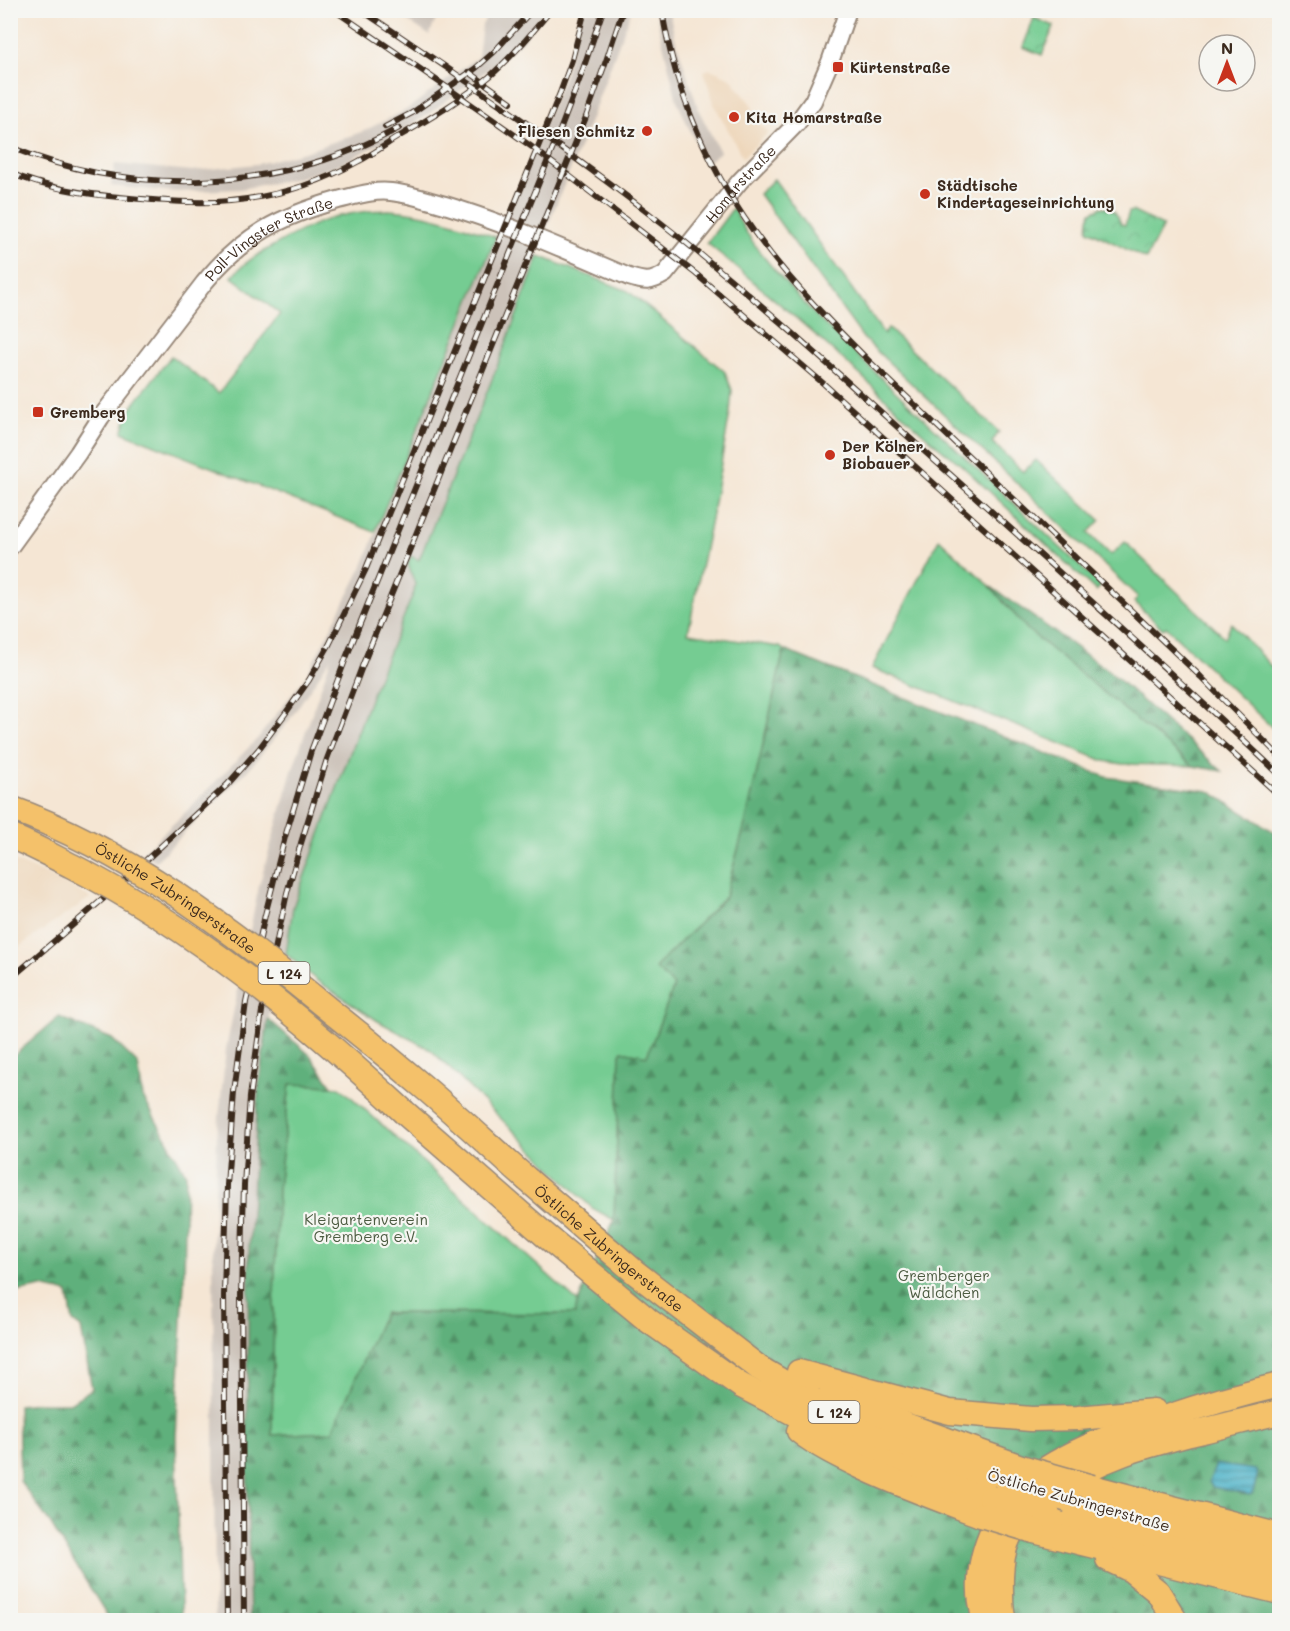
<svg xmlns="http://www.w3.org/2000/svg" width="1290" height="1631" viewBox="0 0 1290 1631" font-family="Mali,sans-serif">
<style>
.built{fill:#eed7bb}
.industrial{fill:#ccc2b9}
.green{fill:#74cc92;stroke:#587b58;stroke-width:1.5}
.forest{fill:url(#forest-firs);stroke:#4d6d4d;stroke-width:1.5}
.park{fill:url(#park-crowns);stroke:#587b58;stroke-width:1.5}
.water{fill:url(#water-rules);stroke:#426e72;stroke-width:1.5}
.lines{fill:none;stroke-linecap:round;stroke-linejoin:round}
.minor-casing{stroke:#988879;stroke-width:20}
.highway-casing{stroke:#988879;stroke-width:27}
.minor{stroke:#fff;stroke-width:16}
.highway{stroke:#f4c16a;stroke-width:24}
.rail-casing{stroke:#3b2a1e;stroke-width:6}
.rail{stroke:#f6f6f2;stroke-width:4;stroke-dasharray:11;stroke-linecap:butt}
.highway-bridge-casing{stroke:#988879;stroke-width:27;stroke-linecap:butt}
.highway-bridge{stroke:#f4c16a;stroke-width:24}
.poi-dot{fill:#c8321e;stroke:#f6f6f2;stroke-width:2}
.labels{text-anchor:middle;dominant-baseline:central;stroke-width:4.5;stroke-linejoin:round;paint-order:stroke}
.shield{fill:#f6f6f2;stroke:#73675e;stroke-width:1.5}
.shield-label{font-size:14px;font-weight:bold;fill:#3b2a1e}
.poi-label{font-size:15px;font-weight:bold;fill:#3b2a1e;stroke:#f6f6f2;text-anchor:start}
.street-label{font-size:15px;fill:#3b2a1e;stroke:#f6f6f2}
.park-label{font-size:15px;fill:#4c5b41;stroke:#f6f6f2}
</style>
<defs>
<pattern id="forest-firs" width="22" height="20" patternUnits="userSpaceOnUse" patternTransform="scale(1.5)"><rect width="22" height="20" fill="#5fb07c"/><path d="M5 1l3.5 6h-7zM16 11l3.5 6h-7z" fill="#508f65"/></pattern>
<pattern id="park-crowns" width="20" height="18" patternUnits="userSpaceOnUse" patternTransform="scale(1.5)"><rect width="20" height="18" fill="#74cc92"/><path d="M2 6a3 3 0 1 1 6 0M12 15a3 3 0 1 1 6 0" fill="none" stroke="#65af7d"/></pattern>
<pattern id="water-rules" width="6" height="5" patternUnits="userSpaceOnUse" patternTransform="scale(1.5)"><rect width="6" height="5" fill="#48b1c7"/><path d="M0 2.5h6" fill="none" stroke="#3d90a1"/></pattern>
</defs>
<rect width="100%" height="100%" fill="#f6f6f2"/>
<filter id="ink" filterUnits="userSpaceOnUse"><feTurbulence type="fractalNoise" baseFrequency=".0167" numOctaves="2"/><feDisplacementMap in="SourceGraphic" scale="12" xChannelSelector="R" yChannelSelector="G"/><feConvolveMatrix kernelMatrix="1 2 1 2 8 2 1 2 1" color-interpolation-filters="sRGB"/></filter>
<filter id="wash" filterUnits="userSpaceOnUse"><feTurbulence type="fractalNoise" baseFrequency=".008" numOctaves="4" result="noise"/><feDisplacementMap in="SourceGraphic" scale="24" xChannelSelector="R" yChannelSelector="G"/><feGaussianBlur stdDeviation="1.35" result="paint"/><feColorMatrix in="noise" values="0 0 0 0 0 0 0 0 0 0 0 0 0 0 0 0 0 1.4 0 .05"/><feComposite in="paint" operator="in"/></filter>
<g filter="url(#wash)">
<rect width="100%" height="100%" fill="#f5e6d4"/>
<path class="built" d="M710,69L731,78L753,107L749,116L769,132L743,158L713,102L704,71Z
M11,860L62,881L90,898L11,952Z"/>
<path class="industrial" d="M491,10L547,11L523,40L497,63L424,117L385,141L338,165L298,178L240,189L176,192L111,186L115,164L192,171L257,164L305,152L364,131L406,110L478,57L482,25Z
M393,11H440L429,35Z
M582,11H631L590,121L537,252L539,256L495,372L419,560L411,556L415,584L414,592L373,691L293,907L286,954L268,1019L258,1092L249,1251L247,1458L250,1620H215L213,1250L217,1136L226,1049L259,886L292,771L331,658L288,722L248,770L156,861L142,853L189,809L258,738L306,676L363,566L428,401L565,74Z
M655,11H669L675,38L699,111L720,152L705,164L677,101Z"/>
<path class="green" d="M774,179L884,334L888,328L999,432L992,442L1023,472L1036,460L1100,520L1088,533L1111,555L1125,542L1225,638L1231,623L1279,675V734L1166,627L1163,629L1134,602L1138,597L863,338L759,194Z
M733,208C753,251 788,285 820,320L1101,586L1096,591L959,463C919,433 884,396 847,363C801,321 754,282 707,243Z
M389,210C426,212 461,225 496,237L375,532L122,432L130,409L171,356L219,393L280,314L232,277C243,263 257,255 273,246C314,222 340,211 389,210Z
M539,256L628,291L725,372L732,390L730,413L712,514L688,633L780,647L784,650L746,821L725,897L656,968L674,986L647,1056L622,1051L620,1054L614,1220L592,1208L431,1050L378,1021L316,980L286,954L293,907L373,691L414,592L415,584L408,564L411,556L419,560L495,372Z
M939,539L990,586L1028,630L1193,766L1123,764L1104,761L872,668Z
M290,1083L340,1087L578,1302L575,1314L384,1313L332,1432L272,1435L274,1296L278,1189Z"/>
<path class="forest" d="M990,586L1109,671L1222,771L1193,766L1028,630Z
M784,650L1106,777L1209,791L1279,835V1620H250L247,1458L249,1251L258,1092L268,1019L310,1055L332,1086L290,1084L278,1189L274,1296L272,1435L332,1432L384,1313L575,1314L578,1302L614,1220L620,1054L622,1051L647,1056L674,986L655,968L725,897L746,821Z
M59,1017L112,1039L138,1064L143,1097L186,1174L184,1282L176,1437L180,1585L182,1620H110L50,1523L20,1481L18,1405L39,1403H70L92,1389L81,1328L73,1322L68,1293L42,1287L11,1293V1058Z"/>
<path class="park" d="M1034,18L1054,26L1042,55L1023,47Z
M1102,207C1114,208 1117,213 1121,224L1125,225L1129,212L1132,211L1163,226L1146,259L1088,230L1089,219L1091,212Z"/>
<path class="water" d="M1216,1464L1256,1470L1258,1473L1253,1493L1250,1495L1212,1487L1209,1482Z"/>
</g>
<g filter="url(#ink)">
<g class="lines">
<defs>
<g id="minor">
<path id="s1" d="M10,547L78,453L101,417L204,283C242,236 281,216 338,200C355,196 373,190 391,192C410,194 427,200 445,205C508,224 568,251 629,277C645,282 650,283 665,274L740,181L797,123L813,101L830,62L848,10"/>
</g>
<g id="highway">
<path d="M404,1112L545,1235L649,1321L740,1385L845,1440L889,1460L991,1498"/>
<path id="s2" d="M528,1180L636,1273L759,1368L832,1411L897,1442L1006,1481"/>
<path d="M799,1372L950,1412L1031,1419L1078,1418L1154,1411"/>
<path d="M832,1390L903,1424L1021,1467"/>
<path d="M799,1431C818,1446 841,1457 864,1468C902,1486 941,1500 981,1515"/>
<path d="M1092,1487L1280,1536"/>
<path d="M1054,1489C1096,1459 1141,1447 1190,1434C1220,1427 1250,1419 1280,1412"/>
<path d="M1068,1500L1280,1554"/>
<path d="M1048,1515L1278,1575"/>
<path d="M1034,1531L1280,1592"/>
<path d="M1108,1559L1131,1570L1158,1592L1175,1620"/>
<path d="M985,1620C975,1588 980,1557 994,1527C999,1515 1006,1502 1015,1493C1053,1456 1116,1434 1165,1418C1203,1405 1241,1394 1280,1385"/>
<path d="M1004,1620C1001,1612 1001,1602 1001,1593C1000,1561 1003,1534 1028,1511"/>
</g>
</defs>
<use href="#minor" class="minor-casing"/>
<use href="#highway" class="highway-casing"/>
<use href="#minor" class="minor"/>
<use href="#highway" class="highway"/>
<defs>
<path id="rail" d="M334,10L442,84L532,147L696,274L824,384L1280,796
M361,10C465,79 568,150 665,226C758,299 845,380 933,459C1049,563 1166,667 1280,775
M662,10C675,94 712,177 763,244C795,287 833,325 871,363L1201,677L1280,757
M469,72L511,102
M385,127L412,113L476,68L494,52L532,10
M10,147C135,198 281,192 399,128
M10,173C48,189 90,195 130,198C163,201 197,204 230,201C275,197 320,183 359,161C373,154 385,145 398,137C429,119 461,100 489,77C512,57 531,34 551,10
M10,979L117,887L227,785L258,750L285,714L309,680L329,645L365,571L560,93L572,60L585,10
M227,1620L224,1295L227,1185L234,1092L246,1002L265,915L285,837L311,751L346,658L559,133L580,78L603,10
M244,1620L241,1295L244,1185L250,1097L262,1011L287,893L301,843L327,759L363,664L586,117L607,58L623,10"/>
</defs>
<use href="#rail" class="rail-casing"/>
<use href="#rail" class="rail"/>
<defs>
<g id="highway-bridge">
<path id="s3" d="M10,808C127,850 233,931 328,1009C361,1035 394,1062 426,1089C461,1119 494,1150 528,1180"/>
<path d="M10,836C32,845 52,856 72,866C195,929 303,1018 404,1112"/>
<path d="M1021,1467L1092,1487"/>
<path d="M1006,1481L1068,1500"/>
<path d="M991,1498L1048,1515"/>
<path d="M981,1515L1034,1531"/>
</g>
</defs>
<use href="#highway-bridge" class="highway-bridge-casing"/>
<use href="#highway-bridge" class="highway-bridge"/>
</g>
</g>
<g class="poi-dot">
<rect x="832" y="61" width="12" height="12" rx="3"/>
<circle cx="734" cy="117" r="6"/>
<circle cx="647" cy="131" r="6"/>
<circle cx="925" cy="194" r="6"/>
<rect x="32" y="406" width="12" height="12" rx="3"/>
<circle cx="830" cy="455" r="6"/>
</g>
<g class="labels">
<g class="shield">
<rect x="258.5" y="962" width="51" height="22" rx="4.5"/>
<rect x="808.5" y="1401" width="51" height="22" rx="4.5"/>
</g>
<g class="shield-label">
<text x="284" y="973">L 124</text>
<text x="834" y="1412">L 124</text>
</g>
<g class="poi-label">
<text x="850" y="67">Kürtenstraße</text>
<text x="746" y="117">Kita Homarstraße</text>
<text x="635" y="131" text-anchor="end">Fliesen Schmitz</text>
<text x="937" y="185">Städtische<tspan x="937" dy="17">Kindertageseinrichtung</tspan></text>
<text x="50" y="412">Gremberg</text>
<text x="842" y="446">Der Kölner<tspan x="842" dy="17">Biobauer</tspan></text>
</g>
<g class="street-label">
<text stroke="none"><textPath href="#s1" startOffset="951">Homarstraße</textPath></text>
<text stroke="none"><textPath href="#s1" startOffset="408">Poll-Vingster Straße</textPath></text>
<text stroke="none"><textPath href="#s3" startOffset="189">Östliche Zubringerstraße</textPath></text>
<text stroke="none"><textPath href="#s2" startOffset="106">Östliche Zubringerstraße</textPath></text>
<text transform="translate(1079 1500) rotate(16)">Östliche Zubringerstraße</text>
</g>
<g class="park-label">
<text x="366" y="1219">Kleigartenverein<tspan x="366" dy="17">Gremberg e.V.</tspan></text>
<text x="944" y="1275">Gremberger<tspan x="944" dy="17">Wäldchen</tspan></text>
</g>
</g>
<rect width="1290" height="1631" fill="none" stroke="#f6f6f2" stroke-width="36"/>
<g transform="translate(1227 63)"><circle r="28" fill="#f6f6f2" stroke="#aba49d" stroke-width="1.5"/>
<path d="M0-4.5L10 22L0 15L-10 22Z" fill="#c8321e"/>
<text y="-9" font-size="16" font-weight="bold" text-anchor="middle" fill="#3b2a1e">N</text>
</g>
</svg>
